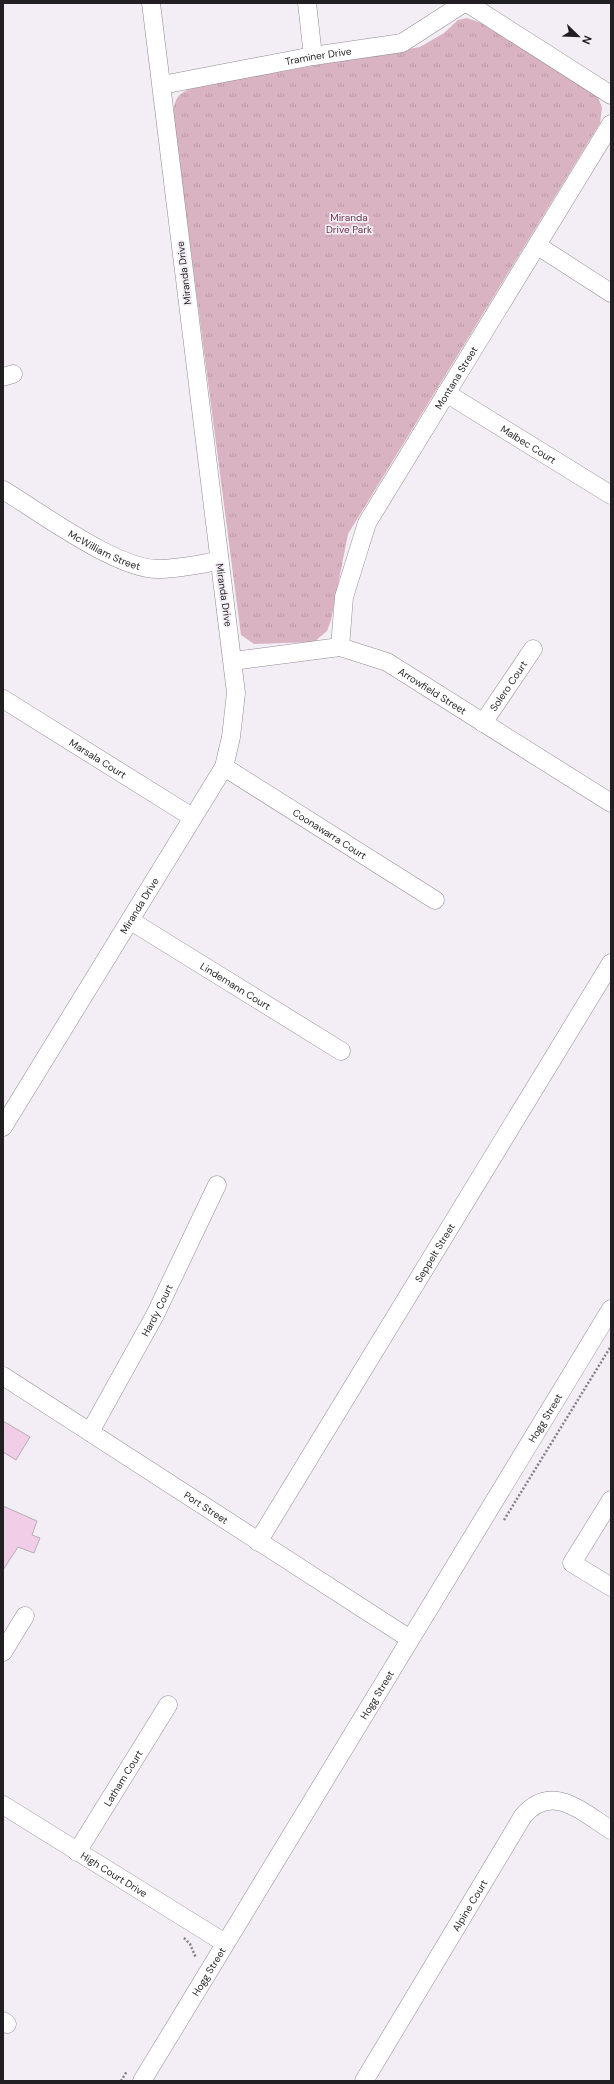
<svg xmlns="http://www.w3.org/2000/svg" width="614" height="2084" viewBox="0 0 614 2084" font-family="'DM Sans',sans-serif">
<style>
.grass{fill:url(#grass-tufts)}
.building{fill:#f1cde7;stroke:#b6aeb4}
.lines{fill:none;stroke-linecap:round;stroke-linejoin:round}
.minor-casing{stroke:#918c93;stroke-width:19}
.path{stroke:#848185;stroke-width:2.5;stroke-dasharray:2 2;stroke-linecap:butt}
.minor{stroke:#fff;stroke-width:18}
.labels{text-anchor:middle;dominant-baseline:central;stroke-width:3.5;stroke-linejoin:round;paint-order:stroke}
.street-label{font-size:10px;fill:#211f22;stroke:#f3eef5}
.park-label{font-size:10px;fill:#6a334b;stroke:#f3eef5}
</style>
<defs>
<pattern id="grass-tufts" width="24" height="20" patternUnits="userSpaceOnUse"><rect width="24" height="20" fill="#d9b3c1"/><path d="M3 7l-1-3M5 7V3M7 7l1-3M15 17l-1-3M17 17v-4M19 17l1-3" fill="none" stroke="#ba9aa6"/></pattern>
</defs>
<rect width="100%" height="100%" fill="#f3eef5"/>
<path class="grass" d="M467,18L481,23L598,97L602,108L600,123L348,534L331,620L327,631L314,642L254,644L241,635L173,114C175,94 181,92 199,86L420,47L444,33L458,20Z"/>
<path class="building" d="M3,1421L30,1437L16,1460L3,1452Z
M3,1506L37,1521L32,1535L40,1538L34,1553L18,1547L3,1570Z"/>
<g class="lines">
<defs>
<g id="minor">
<path d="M307,3L313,56"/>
<path d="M467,3L611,95"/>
<path id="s1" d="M162,85L313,56L402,43L464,3"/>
<path d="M538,246L611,293"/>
<path d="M3,377L13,374"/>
<path id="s2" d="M446,393L611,495"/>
<path id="s3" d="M3,490C40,512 116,569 158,569C178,569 199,564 219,561"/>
<path id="s4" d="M340,647L344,597L367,523L611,124"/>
<path id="s5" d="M233,661L340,647L387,662L611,803"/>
<path id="s6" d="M3,699L192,817"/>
<path id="s7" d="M483,723L533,649"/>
<path id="s8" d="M224,767L435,900"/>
<path id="s9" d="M131,921L341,1051"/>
<path id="s10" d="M3,1127L224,767L231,737L236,693L151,3"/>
<path id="s11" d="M3,1376L410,1639"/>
<path id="s12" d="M90,1432L155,1315L217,1185"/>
<path d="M611,1500L572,1563L611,1587"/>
<path id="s13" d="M258,1542L611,963"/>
<path d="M3,1652L25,1616"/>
<path id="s14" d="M3,1805L225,1943"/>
<path id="s15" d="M77,1852L168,1705"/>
<path d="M3,2021L7,2024"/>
<path id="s16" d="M142,2081L611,1309"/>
<path id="s17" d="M364,2081L523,1816C552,1782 582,1812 611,1830"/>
</g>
</defs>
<use href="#minor" class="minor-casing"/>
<path class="path" d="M504,1520L611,1346
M184,1938L190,1944L196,1958
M121,2081L127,2071"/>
<use href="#minor" class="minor"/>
</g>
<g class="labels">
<g class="street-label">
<text stroke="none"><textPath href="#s1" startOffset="159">Traminer Drive</textPath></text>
<text transform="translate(184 273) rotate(-97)">Miranda Drive</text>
<text stroke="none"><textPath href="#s4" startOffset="298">Montana Street</textPath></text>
<text stroke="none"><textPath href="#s2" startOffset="97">Malbec Court</textPath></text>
<text stroke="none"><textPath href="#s3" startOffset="118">McWilliam Street</textPath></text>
<text transform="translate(224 595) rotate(82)">Miranda Drive</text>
<text stroke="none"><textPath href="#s7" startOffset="45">Solero Court</textPath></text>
<text stroke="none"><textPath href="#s5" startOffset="211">Arrowfield Street</textPath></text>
<text stroke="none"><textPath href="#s6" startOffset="112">Marsala Court</textPath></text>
<text stroke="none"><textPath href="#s8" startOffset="125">Coonawarra Court</textPath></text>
<text stroke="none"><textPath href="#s10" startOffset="260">Miranda Drive</textPath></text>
<text stroke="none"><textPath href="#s9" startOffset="123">Lindemann Court</textPath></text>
<text stroke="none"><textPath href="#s13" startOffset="339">Seppelt Street</textPath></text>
<text stroke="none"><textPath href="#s12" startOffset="139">Hardy Court</textPath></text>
<text stroke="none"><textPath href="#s16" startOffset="776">Hogg Street</textPath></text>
<text stroke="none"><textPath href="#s11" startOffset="242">Port Street</textPath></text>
<text stroke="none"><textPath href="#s16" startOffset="452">Hogg Street</textPath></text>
<text stroke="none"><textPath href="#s15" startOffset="87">Latham Court</textPath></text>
<text stroke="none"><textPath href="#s14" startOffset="131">High Court Drive</textPath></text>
<text stroke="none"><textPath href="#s17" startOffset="205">Alpine Court</textPath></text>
<text stroke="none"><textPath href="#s16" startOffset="128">Hogg Street</textPath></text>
</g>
<g class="park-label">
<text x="349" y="217">Miranda<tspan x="349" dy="12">Drive Park</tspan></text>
</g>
</g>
<rect width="614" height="2084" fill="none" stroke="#211f22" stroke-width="8"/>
<g transform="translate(578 36) rotate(113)" stroke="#f3eef5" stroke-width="3" paint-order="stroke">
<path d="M0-3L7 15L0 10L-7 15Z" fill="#211f22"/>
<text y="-6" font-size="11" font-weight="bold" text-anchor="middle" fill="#211f22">N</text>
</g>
</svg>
